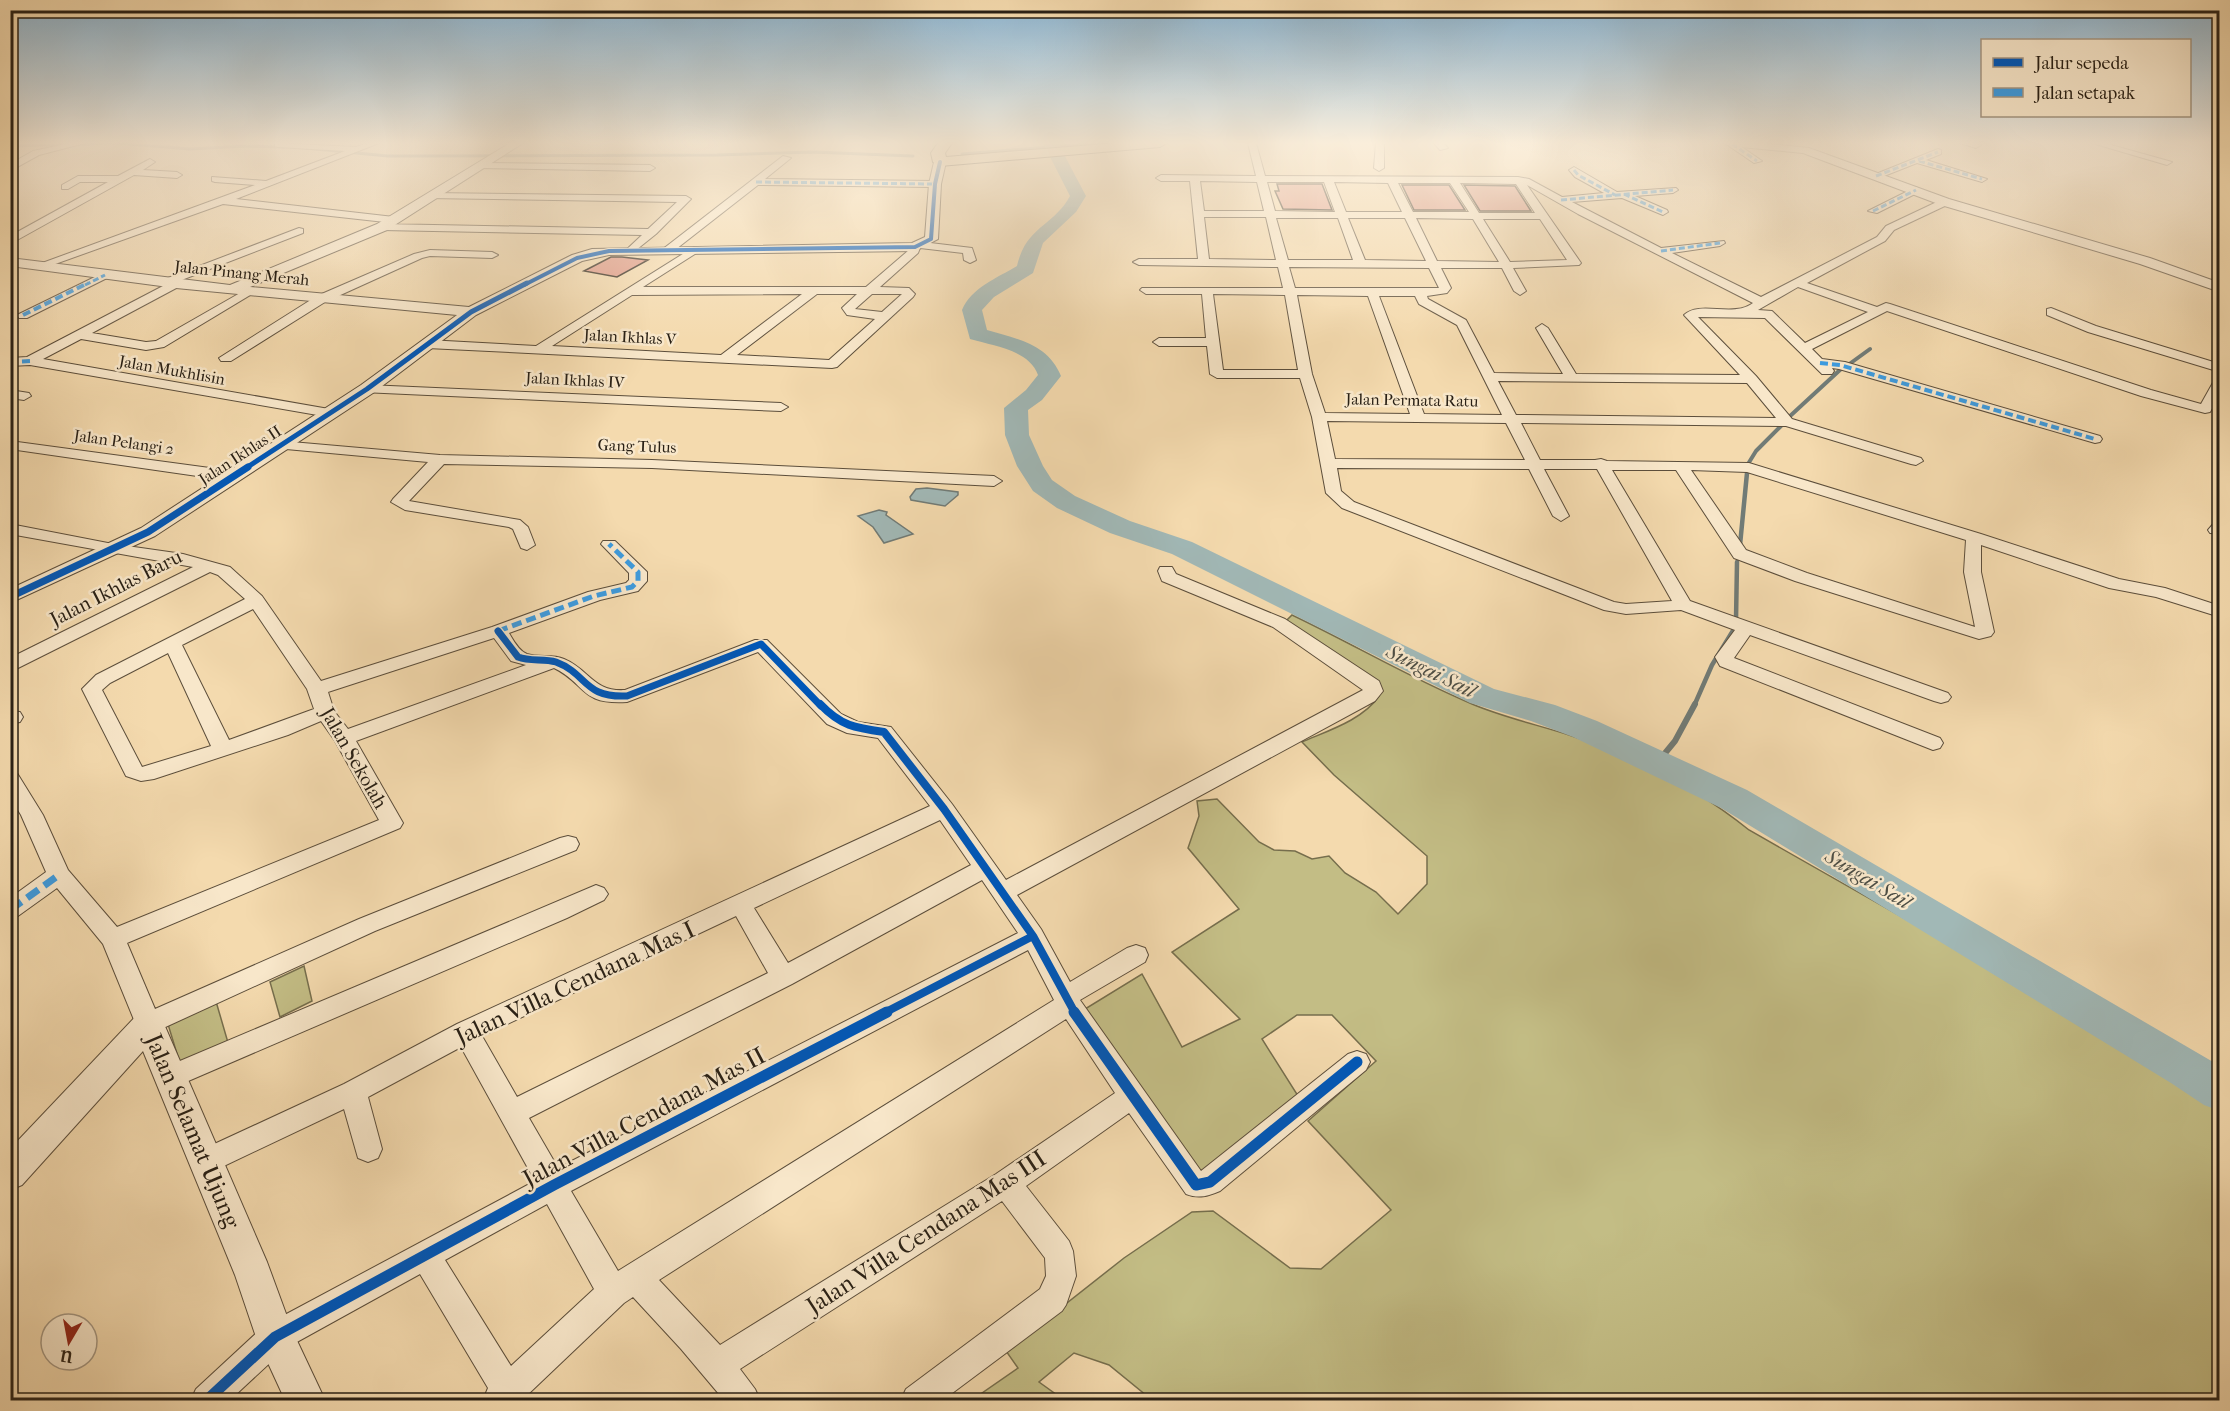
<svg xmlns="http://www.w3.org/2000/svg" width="2230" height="1411" viewBox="0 0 2230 1411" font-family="'IM FELL French Canon',serif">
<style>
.green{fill:#c3bd85;stroke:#766e4d;stroke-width:1.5}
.water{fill:#a1b8b6;stroke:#717b76;stroke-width:1.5}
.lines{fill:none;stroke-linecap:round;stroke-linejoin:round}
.stream-far3{stroke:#717b76;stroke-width:3}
.stream-far2{stroke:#717b76;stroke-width:4}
.stream-far1{stroke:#717b76;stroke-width:4.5}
.stream{stroke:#717b76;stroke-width:6}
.river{fill:#a1b8b6;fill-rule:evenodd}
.building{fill:#e19a88;stroke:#292015;stroke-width:1.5}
.minor-casing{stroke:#5c4e3b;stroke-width:2}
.tertiary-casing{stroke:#5c4e3b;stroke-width:2}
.primary-casing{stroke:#292015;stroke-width:2}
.minor{fill:#f8e7ca;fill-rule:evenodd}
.tertiary{fill:#f8e7ca;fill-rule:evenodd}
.primary{fill:#f4daae;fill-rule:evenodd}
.quiet-far3{stroke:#3d9bdf;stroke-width:3;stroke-dasharray:6 3;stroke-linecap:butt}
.quiet-far2{stroke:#3d9bdf;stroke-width:4;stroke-dasharray:8 4;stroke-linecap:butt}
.quiet-far1{stroke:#3d9bdf;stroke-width:5;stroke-dasharray:10 5;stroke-linecap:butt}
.quiet{stroke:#3d9bdf;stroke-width:7;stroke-dasharray:14 7;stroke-linecap:butt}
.cycleway-far4-casing{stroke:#f8e7ca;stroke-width:6}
.cycleway-far3-casing{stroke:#f8e7ca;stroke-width:8}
.cycleway-far2-casing{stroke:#f8e7ca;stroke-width:10}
.cycleway-far1-casing{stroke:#f8e7ca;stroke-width:12}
.cycleway-casing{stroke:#f8e7ca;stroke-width:15}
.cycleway-far4{stroke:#0057b8;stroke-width:4}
.cycleway-far3{stroke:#0057b8;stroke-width:5}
.cycleway-far2{stroke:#0057b8;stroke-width:7}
.cycleway-far1{stroke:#0057b8;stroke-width:8}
.cycleway{stroke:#0057b8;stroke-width:11}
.labels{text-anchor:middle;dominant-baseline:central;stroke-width:5;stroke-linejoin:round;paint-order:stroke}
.far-street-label{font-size:16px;fill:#292015;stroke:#f8e7ca}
.street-label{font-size:20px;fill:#292015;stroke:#f8e7ca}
.water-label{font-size:21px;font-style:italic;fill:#4d4e45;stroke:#f8e7ca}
.near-street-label{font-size:24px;fill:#292015;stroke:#f8e7ca}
</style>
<rect width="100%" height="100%" fill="#f4daae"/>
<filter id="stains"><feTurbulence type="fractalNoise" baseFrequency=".00333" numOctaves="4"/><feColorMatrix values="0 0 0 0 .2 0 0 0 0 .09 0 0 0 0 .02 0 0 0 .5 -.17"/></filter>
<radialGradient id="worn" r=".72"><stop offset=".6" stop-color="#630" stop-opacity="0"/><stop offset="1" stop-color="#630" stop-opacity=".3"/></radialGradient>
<path class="green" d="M1292,615C1353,644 1410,678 1472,704C1505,718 1539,725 1572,736C1635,757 1697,788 1749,830L2099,1029L2219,1109V1400H1152L1109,1365L1074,1353L1039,1382L1064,1400H972L1018,1368L1006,1351L1124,1258L1192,1212L1213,1211L1290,1268L1321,1269L1391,1210L1308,1121L1376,1061L1332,1015H1297L1262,1039L1300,1099L1201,1175L1085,1009L1142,974L1182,1047L1240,1019L1172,952L1239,909L1188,848L1199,816L1197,801L1217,799L1259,842L1274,850L1295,851L1312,859L1329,856L1345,873L1376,892L1398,914L1427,884V856L1334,775L1302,742C1327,731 1363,720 1379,696L1284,623Z
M304,966L312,1001L280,1017L270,982Z
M215,998L229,1046L181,1067L167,1021Z"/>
<path class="water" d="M927,488L958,492V495L945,506L911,500L910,497L916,489Z
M879,510L887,512L886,515L913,534L884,543L873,527L858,516Z"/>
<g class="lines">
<path class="stream-far3" d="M10,146L117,143L190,149L244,146L284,147
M305,148L388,156L717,155L813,152L913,156
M962,154L1098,143"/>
<path class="stream-far2" d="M1848,365L1870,349
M1789,417L1841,369
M1748,464L1756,451L1781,426"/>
<path class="stream-far1" d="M1740,545L1747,473
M1736,620L1737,562
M1694,706L1712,665L1734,629"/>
<path class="stream" d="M1657,763L1675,741L1695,704"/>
<path class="river" d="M1043,143H1058L1086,196L1076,212L1043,243L1033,273L994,297L982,310L987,330C1018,339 1048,344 1061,376L1042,400L1028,410L1029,435L1043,466L1052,480L1075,496L1130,521L1192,542L1494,689L1555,705L1597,721L1747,790L2220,1066V1111L2204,1105L2171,1083L1721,808L1573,737L1531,721L1470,703L1172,554L1110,533L1057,508L1033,491L1017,466L1005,435L1004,408L1026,390L1038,375C1029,350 994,346 970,339L962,310C971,288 997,278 1017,266C1026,226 1054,226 1070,196Z"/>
</g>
<path class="building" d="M1277,184H1322L1332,210L1283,209L1275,191H1279Z
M1402,185H1449L1465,210H1414Z
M1464,185L1515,186L1531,211H1480Z
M611,257H622L648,260L617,277L584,271Z"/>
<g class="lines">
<defs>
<path id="minor" d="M71,143H85L39,155L10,171V164L33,151Z
M275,143L356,147L368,143H379L236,199L394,217L399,220L394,223L223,204L44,268L40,269L34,266L255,185L215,182L212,181V177L266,181L345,151L278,147L275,146Z
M1248,143H1256L1265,176L1518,177L1529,179L1562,197L1604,193L1575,177L1569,170L1574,167L1617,192L1676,188L1678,190L1673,193L1635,196L1667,210L1668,212L1663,215L1622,198L1572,202L1661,248L1724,241L1725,243L1720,246L1672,253L1761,297L1877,237L1886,226L1941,200H1949V204L1894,230L1885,241L1807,283L1877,307L1886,303L1890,304L2151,390L2201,404L2215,379L2220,378V395L2210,412L2205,413L2141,396L1887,311L1812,349L1822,359L1845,362L2100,436L2102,439L2100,442L2095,443L1839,369L1832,368L1834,371L1832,374H1822L1765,318L1698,317L1756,376L1792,419L1921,458L1923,461L1916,465L1911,464L1786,426L1521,423L1540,460H1595L1601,459L1607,461L1749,463L1981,534L2119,579L2165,588L2220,606V617L2156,597L2109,588L1981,545V572L1994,632L1991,636L1979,639L1795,581L1734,558L1676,470H1612L1690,601L1948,693L1951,697L1948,701L1941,703L1934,701L1750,635L1734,658L1940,738L1943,743L1940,748L1933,750L1720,666L1715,657L1735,630L1681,610L1626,614L1604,610L1342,508L1326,493L1312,417L1300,378H1217L1210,374L1207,346H1159L1153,342L1159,338H1206L1202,294H1146L1140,290L1142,288H1283L1278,267L1139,265L1133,262L1139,259H1198L1190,181H1161L1156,178L1161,175L1256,176ZM1200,181L1257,182L1264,211H1204ZM1267,182H1324L1335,212L1275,211ZM1334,182L1388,183L1402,212H1346ZM1398,183H1450L1469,212H1413ZM1460,183L1516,184L1535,213H1479ZM1527,185L1578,214L1753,303C1733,318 1700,300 1684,315L1740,375L1576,374L1548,328L1542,324L1536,328L1563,374L1494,373L1466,320L1428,299L1427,296L1447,293L1451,288L1441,268H1502L1514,291L1520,295L1526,291L1513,268L1579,265L1581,263ZM1204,217H1266L1276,260L1209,259ZM1276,218H1338L1353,260H1288ZM1348,218H1405L1426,261L1365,260ZM1416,218L1473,219L1499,262L1437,261ZM1483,219H1540L1567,260L1510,262ZM1289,267L1429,268L1439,288H1295ZM1798,287L1868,312L1805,343L1772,311L1758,310ZM1213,294L1285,295L1298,370H1223ZM1297,295L1368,296L1410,414L1325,413L1312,374ZM1379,296H1415L1419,304L1457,325L1502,415L1424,414ZM1498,381L1747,383L1776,418L1516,415ZM1327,421L1506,423L1525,460L1335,459ZM1337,468L1529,469L1553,516L1561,521L1569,516L1544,469H1597L1672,601L1626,604L1614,602L1354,502L1341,491ZM1691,470L1747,472L1966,540L1964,572L1975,627L1807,573L1746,550Z
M1376,143H1384V168L1379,171L1374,168Z
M1434,143H1443L1448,148L1440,150Z
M1729,143H1736L1762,161L1754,163L1729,146Z
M1960,143H1977L1981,145L1976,148Z
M2092,143H2104L2172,162L2167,165Z
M1938,149L1941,150V154L1926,160L1987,179L1982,182L1917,163L1879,178L1871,176Z
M783,156L791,158L765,179L935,181L940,184L935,187L758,185L671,253H663V249Z
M150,159L155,162L143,170L177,172L182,175L177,178L134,175L10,244V236L108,182H80L68,189H62V185L78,176H118Z
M480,163L650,165L655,168L650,171L477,168L475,166Z
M1916,187L1921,190L1919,192L1877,213L1868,211Z
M431,193L686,196L691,199L656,234L631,254L625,251L642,235L382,230L377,227L382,224L648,229L677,202L427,198L426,196Z
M299,228L303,229V233L179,281L182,284L180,286L92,333L146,342L156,341L247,289H255L257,291L164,347L146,350L81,339L43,359L329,409L336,413L334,416L329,417L30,365L10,366V358L27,357L163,286L158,283L160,281Z
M922,242L972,248L976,260L970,263L964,260L963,253L920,248L918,253L880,287L909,288L915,294L913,297L837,367L832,368L427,348L421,344L427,340L536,346L694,247L698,248V252L643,287H866L909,250L911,245ZM802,294L721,355L552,346L632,295ZM817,294H857L842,308L847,315L875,319L829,360L737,355ZM872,294H902L882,312L855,309Z
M430,250L492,252L498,255L492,258L430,256L422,258L325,302L231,361H221L219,358L317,296L414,254Z
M105,272L109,273V277L27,318H19L17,315Z
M2051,308L2096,326L2220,364V372L2088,332L2047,315V309Z
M367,385L781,403L788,407L781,411L362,392L360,389L362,386Z
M10,390L29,393L31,396L24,400L10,398Z
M10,441L232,471L240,476L232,481L10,449Z
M280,441L440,455L652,460L994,476L1002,481L994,486L652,468L444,464L409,501L520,520L528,527L535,545L527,550L521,548L513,529L509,527L405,510L391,502L393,499L428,462L275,448L273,445Z
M2220,521V534L2210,533L2208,530L2214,523Z
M10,524L113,544L183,554L230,567L262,596L321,681L492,627L588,592L626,583L629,580V573L601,544L603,541H615L647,572V581L638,591L600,600L509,633C513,640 519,651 527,654C539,658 552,654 564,659C590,670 593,692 625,690L755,640H767L841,714L858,722L891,727L952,804L1006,880L1363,690L1273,627L1162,581L1158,571L1160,567H1172L1176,574L1285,619L1379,681L1383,691L1375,701L1017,895L1041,929L1070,982L1127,948L1136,945L1145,948L1148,955L1145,962L1080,1000L1201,1171L1348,1054L1357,1051L1366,1054L1370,1062L1366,1070L1220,1191C1208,1196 1199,1199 1186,1194L1129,1113L1026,1186L1069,1241L1073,1251L1076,1276L1066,1305L1062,1311L943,1400H901L906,1389L1040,1289L1046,1276L1045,1258L1002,1201L740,1369L755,1389L760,1400H724L681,1349L633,1297L624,1303L522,1400H483L488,1388L420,1274L286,1348L230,1400H191L196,1389L264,1326L535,1181L461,1047L368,1097L382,1149L378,1158L368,1162L358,1158L344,1109L207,1174L197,1170L193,1161L197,1152L344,1084L457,1024L930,806L878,738L847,733L827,724L758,652L627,702C579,705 587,684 554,668L356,741L403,823L400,828L127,943L155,1009L359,919L560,838L568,836L576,838L579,844L576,850L375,931L148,1035L139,1032L103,944L57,888L18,916L10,919V898L46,872L21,815L10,797V771L17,773L43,815L68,870L117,927L379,820L335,741L321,721L288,735L154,779L141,781L126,776L82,689L96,675L245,599L218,575L210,572L10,672V658L193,567L10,534ZM253,609L307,689L314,709L229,740L182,645ZM494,638L511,661L526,665L348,729L334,711L328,692ZM168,653L211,746L142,767L102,690L110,683ZM940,820L971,865L788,963L754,908ZM982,880L1018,933L558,1168L529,1118L792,984ZM736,916L768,973L517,1097L482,1036ZM1028,950L1054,1000L618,1271L571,1191ZM1066,1019L1115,1093L996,1174L720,1345L659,1280ZM547,1204L594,1289L511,1366L445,1260Z
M10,711L20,712L23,717L20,722L10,724Z
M596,885L604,888L608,894L604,900L567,918L179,1085L170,1089L161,1085L157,1077L161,1069Z"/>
<path id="tertiary" d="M510,143H523L387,230L250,287L469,307L572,255L592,249L912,243L925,237L929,184L934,162L940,159L946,162L941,184L938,239L915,251L609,255L582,261L476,315L373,393L155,536L10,603V589L141,528L361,385L457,315L176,288L10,266V258L230,285L377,224Z
M1724,143H1760L1809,148L1949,199L2150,258L2220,283V292L2140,264L1941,205L1803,153L1730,146Z
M148,1011L159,1015L164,1024L267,1262L292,1330L325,1400H285L256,1337L235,1275L143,1051L22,1185L10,1190V1149L137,1015Z"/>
<path id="primary" d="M938,143H952L945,153L946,157L1117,143H1167L1160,147L940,166L933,162L931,153Z"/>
</defs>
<use href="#minor" class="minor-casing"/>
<use href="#tertiary" class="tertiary-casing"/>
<use href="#primary" class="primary-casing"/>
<use href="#minor" class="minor"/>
<use href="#tertiary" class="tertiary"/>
<use href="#primary" class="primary"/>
<path class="quiet-far3" d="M1732,144L1757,161
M1919,161L1982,179
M1574,170L1578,175L1615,195
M1876,176L1938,152
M756,182L935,184
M1624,194L1663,212
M1561,200L1673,190
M1873,211L1916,190
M1661,251L1720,243
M85,285L105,275"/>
<path class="quiet-far2" d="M23,315L88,283
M10,362L30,361
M1820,363L1840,365L2095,439"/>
<path class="quiet-far1" d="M498,631L594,596L632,587L638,581V572L609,544"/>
<path class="quiet" d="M10,910L59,875"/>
<defs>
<path id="cycleway-far4" d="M524,285L577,258L609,251L915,247L931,239L935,184L940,162"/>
<path id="cycleway-far3" d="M246,468L367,389L471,312L527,283"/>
<path id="cycleway-far2" d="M10,597L148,532L248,467
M498,631L518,657C530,662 544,658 556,662C588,674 583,698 627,696L761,644L821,706"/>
<path id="cycleway-far1" d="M820,704C841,726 855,728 884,732L944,809L1033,936L1075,1013
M884,1013L1033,936"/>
<path id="cycleway" d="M1074,1012L1196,1185L1210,1182L1357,1062
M207,1400L275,1337L554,1185L887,1012"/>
</defs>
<use href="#cycleway-far4" class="cycleway-far4-casing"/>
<use href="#cycleway-far3" class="cycleway-far3-casing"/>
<use href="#cycleway-far2" class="cycleway-far2-casing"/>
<use href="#cycleway-far1" class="cycleway-far1-casing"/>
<use href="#cycleway" class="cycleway-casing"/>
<use href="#cycleway-far4" class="cycleway-far4"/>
<use href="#cycleway-far3" class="cycleway-far3"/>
<use href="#cycleway-far2" class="cycleway-far2"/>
<use href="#cycleway-far1" class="cycleway-far1"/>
<use href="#cycleway" class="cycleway"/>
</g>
<linearGradient id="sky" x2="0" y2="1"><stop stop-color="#8bb6d4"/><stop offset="0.42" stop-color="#faeedb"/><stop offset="1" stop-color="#faeedb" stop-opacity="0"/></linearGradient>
<rect width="2230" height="340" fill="url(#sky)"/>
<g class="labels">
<g class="far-street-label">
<text transform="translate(242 273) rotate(6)">Jalan Pinang Merah</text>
<text transform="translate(630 337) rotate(3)">Jalan Ikhlas V</text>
<text transform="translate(172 370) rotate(10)">Jalan Mukhlisin</text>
<text transform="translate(575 380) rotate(3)">Jalan Ikhlas IV</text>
<text transform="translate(1412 400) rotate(1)">Jalan Permata Ratu</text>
<text transform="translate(124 442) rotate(8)">Jalan Pelangi 2</text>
<text transform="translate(637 446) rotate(2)">Gang Tulus</text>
<text transform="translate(240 455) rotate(-33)">Jalan Ikhlas II</text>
</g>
<g class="street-label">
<text transform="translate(116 588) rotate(-27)">Jalan Ikhlas Baru</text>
<text transform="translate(354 758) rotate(60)">Jalan Sekolah</text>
</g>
<g class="water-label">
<text transform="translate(1431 671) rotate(26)">Sungai Sail</text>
<text transform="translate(1868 879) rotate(31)">Sungai Sail</text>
</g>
<g class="near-street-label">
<text transform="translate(575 983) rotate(-25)">Jalan Villa Cendana Mas I</text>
<text transform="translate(644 1117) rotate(-28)">Jalan Villa Cendana Mas II</text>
<text transform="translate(193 1131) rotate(67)">Jalan Selamat Ujung</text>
<text transform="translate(926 1232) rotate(-33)">Jalan Villa Cendana Mas III</text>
</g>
</g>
<rect width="2230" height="1411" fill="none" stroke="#f4daae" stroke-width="36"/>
<rect x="12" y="12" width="2206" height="1387" fill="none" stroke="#292015" stroke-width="3"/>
<rect x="18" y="18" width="2194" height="1375" fill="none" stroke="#292015" stroke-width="1.5"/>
<rect x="1981" y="39" width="210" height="78" fill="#f8e7ca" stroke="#a59782" stroke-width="1.5"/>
<rect x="1993" y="58" width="30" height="9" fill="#0057b8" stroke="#a59782" stroke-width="1.5"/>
<text x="2035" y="69" font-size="18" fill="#292015">Jalur sepeda</text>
<rect x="1993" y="88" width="30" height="9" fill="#3d9bdf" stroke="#a59782" stroke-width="1.5"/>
<text x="2035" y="99" font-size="18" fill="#292015">Jalan setapak</text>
<g transform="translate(69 1342) rotate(190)"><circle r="28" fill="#f8e7ca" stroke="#a59782" stroke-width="1.5"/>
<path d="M0-4.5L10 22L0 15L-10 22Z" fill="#8f2418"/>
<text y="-9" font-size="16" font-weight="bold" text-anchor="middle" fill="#292015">U</text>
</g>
<rect width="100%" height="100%" filter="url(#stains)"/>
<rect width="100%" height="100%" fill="url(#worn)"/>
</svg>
